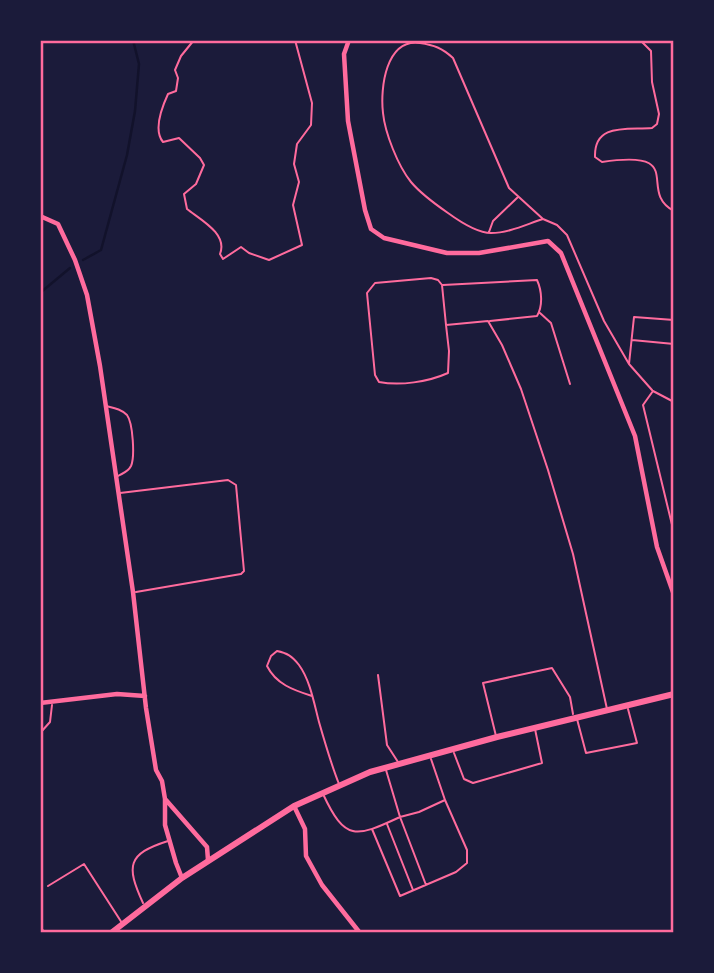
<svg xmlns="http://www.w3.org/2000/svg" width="714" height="973" viewBox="0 0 714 973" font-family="'Fira Sans',sans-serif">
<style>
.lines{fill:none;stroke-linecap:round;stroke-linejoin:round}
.stream{stroke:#12122b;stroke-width:2.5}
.path{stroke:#ff6b9d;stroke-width:2}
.service{stroke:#ff6b9d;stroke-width:2}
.minor{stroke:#ff6b9d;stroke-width:4.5}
.secondary{stroke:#ff6b9d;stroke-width:6}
.neatline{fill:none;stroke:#ff6b9d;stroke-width:2.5}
</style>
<rect width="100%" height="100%" fill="#1b1b3a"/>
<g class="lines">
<path class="stream" d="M83,260L101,250L127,155L135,111L139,64L133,40
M40,293L70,268"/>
<path class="path" d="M194,40L181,56L175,70L178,78L176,91L168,94C162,107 153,130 163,142L179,138L200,158L204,165L196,184L184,194L187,209C201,220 228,234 220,254L223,259L241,247L249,253L269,260L302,245L293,205L299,182L294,164L297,144L311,125L312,103L295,40
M640,40L651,51L652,82L659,114L657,124L652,128C626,130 594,123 595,157L602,162C689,149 636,191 674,211"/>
<path class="service" d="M543,219C527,224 509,233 491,233C477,233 459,221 448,213C435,204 421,194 411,182C398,166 385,133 383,113C380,88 386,38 420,43C434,45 442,48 453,58L509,188L543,219L557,225L567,235L604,321L629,364
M489,232L493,221L518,197
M443,285L537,280C542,291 543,306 537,316L490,321
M540,313L551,323L570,384
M446,325L442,285L438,280L431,278L375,283L367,293L375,375L379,382C400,386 428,382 448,373L449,351L446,325L488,321L502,345L521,389L548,470L573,554L607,709
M632,340L674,344
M652,390L629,364L634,317L674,320
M674,402L653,391L643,405L674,533
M106,406C114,408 121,409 127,415C133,423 135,457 131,466C128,472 123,473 118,476
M120,493L228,480L236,485L244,571L241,574L136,592
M378,675L387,745L398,762
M312,696C293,690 276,684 267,666L271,656L277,651C287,653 292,656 299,665C310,680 314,703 319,722C325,743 331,764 339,784
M577,719L586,753L637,743L628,709
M41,732L50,722L52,705
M496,736L483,683L552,668L570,697L573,714
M454,753L464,779L473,783L542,763L535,729
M323,794C345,841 355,838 400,817L386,770
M387,824L413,890
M372,829L400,896L456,872L467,863V850L445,800
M426,885L400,817L419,812L445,800L431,759
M48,886L84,864L122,923
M143,903C126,866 127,854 168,841
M40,927L45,933"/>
<path class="minor" d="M349,40L344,54L348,121L365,210L371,229L384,238L447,253H479L548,241L561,253L635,436L657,547L674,595
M40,216L58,224L75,260L87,295L100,366L133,592L146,708L156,770L162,781L165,799V825L176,863L182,878
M40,703L117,694L145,696
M166,800L207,847L208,860
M294,806L305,829L306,856L322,885L360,933"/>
<path class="secondary" d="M111,933L182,878L294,806L370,772L497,737L674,694"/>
</g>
<rect width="714" height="973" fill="none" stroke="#1b1b3a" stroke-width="84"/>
<rect x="42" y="42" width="630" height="889" class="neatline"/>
</svg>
